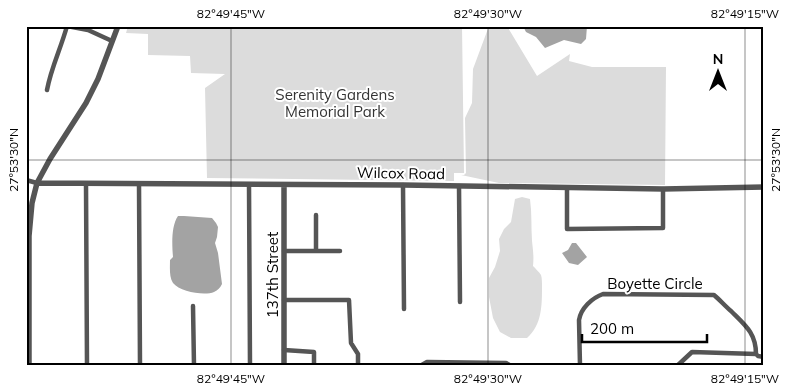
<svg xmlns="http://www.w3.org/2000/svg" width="790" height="392" viewBox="0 0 790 392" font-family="Mulish,sans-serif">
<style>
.green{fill:#dcdcdc}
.water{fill:#a3a3a3}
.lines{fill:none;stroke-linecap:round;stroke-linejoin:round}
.minor{stroke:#555;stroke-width:4.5}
.tertiary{stroke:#555;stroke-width:5.5}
.ticks{fill:none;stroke:#000;stroke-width:1;stroke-opacity:0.45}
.labels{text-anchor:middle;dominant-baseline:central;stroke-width:4;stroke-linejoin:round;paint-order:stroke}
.park-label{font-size:15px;fill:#333;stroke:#fff}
.street-label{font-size:15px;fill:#000;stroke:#fff}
.neatline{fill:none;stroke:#000;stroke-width:2}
.ticks-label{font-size:12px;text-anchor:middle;fill:#000}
</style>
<rect width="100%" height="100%" fill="#fff"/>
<path class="green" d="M128,26H462L464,173H454V181L207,178L205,88L225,74L191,73L190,56L148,55V34L126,33Z
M489,26H507L537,76L570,54L569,61L592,67H666L665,185L499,183L461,175H464L466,173L465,118L472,103L473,69Z
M522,197L530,199C532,213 531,227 532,241C533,250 534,257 533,266C535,268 539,272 541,275C542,278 542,283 542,287C542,305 542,325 527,338H511L500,332L493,318L489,297V278L495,267L500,251L499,239L504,229L511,222L515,199Z"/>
<path class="water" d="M523,26H587L586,39L581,44L564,40L545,48L536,37L526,32Z
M178,216H184L212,218L216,223L218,227L217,237L215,243L218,253L222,284C220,288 218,290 214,292C205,296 180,292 173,283C169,277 170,267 170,260L173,257C172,245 171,226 178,216Z
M572,243H576L587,257L578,265L569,263L562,253L568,250Z"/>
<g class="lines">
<path class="minor" d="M67,26L88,30L112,41
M26,27L32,26
M47,90C51,68 61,48 67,26
M26,180L37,183
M86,184L87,366
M139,184L140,366
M249,185L250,366
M403,185L404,309
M459,186L460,302
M567,188V229L663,228V189
M316,215V251
M284,251H340
M284,300H349L351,343L358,354V366
M193,306L194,366
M284,350L314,352V366
M756,354L758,356L764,357
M420,366L427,362L506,363L511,366
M580,366L579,320C581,308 592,298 603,294L714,295C720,300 725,306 731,311C745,325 756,333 756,354L692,352L677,366"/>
<path class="tertiary" d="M37,183L403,185L663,189L764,187
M284,185V366
M29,366V236L32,203L37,183L50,159L86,103L98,79L118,26"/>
</g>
<path class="ticks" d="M231,26V366M488,26V366M745,26V366M26,160H764"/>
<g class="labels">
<g class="park-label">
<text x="335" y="94">Serenity Gardens<tspan x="335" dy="17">Memorial Park</tspan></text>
</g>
<g class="street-label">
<text transform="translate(401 173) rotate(1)">Wilcox Road</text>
<text transform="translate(272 275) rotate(-90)">137th Street</text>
<text x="655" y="283">Boyette Circle</text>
</g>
</g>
<rect width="790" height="392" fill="none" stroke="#ffffff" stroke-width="55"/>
<g transform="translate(718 72)" stroke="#ffffff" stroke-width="4" paint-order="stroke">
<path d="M0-4L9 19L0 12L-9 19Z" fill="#000000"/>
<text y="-8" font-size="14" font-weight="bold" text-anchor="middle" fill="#000000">N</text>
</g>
<path d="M582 334v8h125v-8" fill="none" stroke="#000000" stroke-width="2.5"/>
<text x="590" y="334" font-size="15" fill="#000000" stroke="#ffffff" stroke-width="4" paint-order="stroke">200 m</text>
<rect x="28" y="28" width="734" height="336" class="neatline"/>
<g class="ticks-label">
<text x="231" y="18">82°49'45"W</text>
<text x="488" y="18">82°49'30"W</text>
<text x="745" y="18">82°49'15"W</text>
<text transform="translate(14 160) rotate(-90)" y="4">27°53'30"N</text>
<text transform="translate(776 160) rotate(-90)" y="4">27°53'30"N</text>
<text x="231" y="383">82°49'45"W</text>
<text x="488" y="383">82°49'30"W</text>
<text x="745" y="383">82°49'15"W</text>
</g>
</svg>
